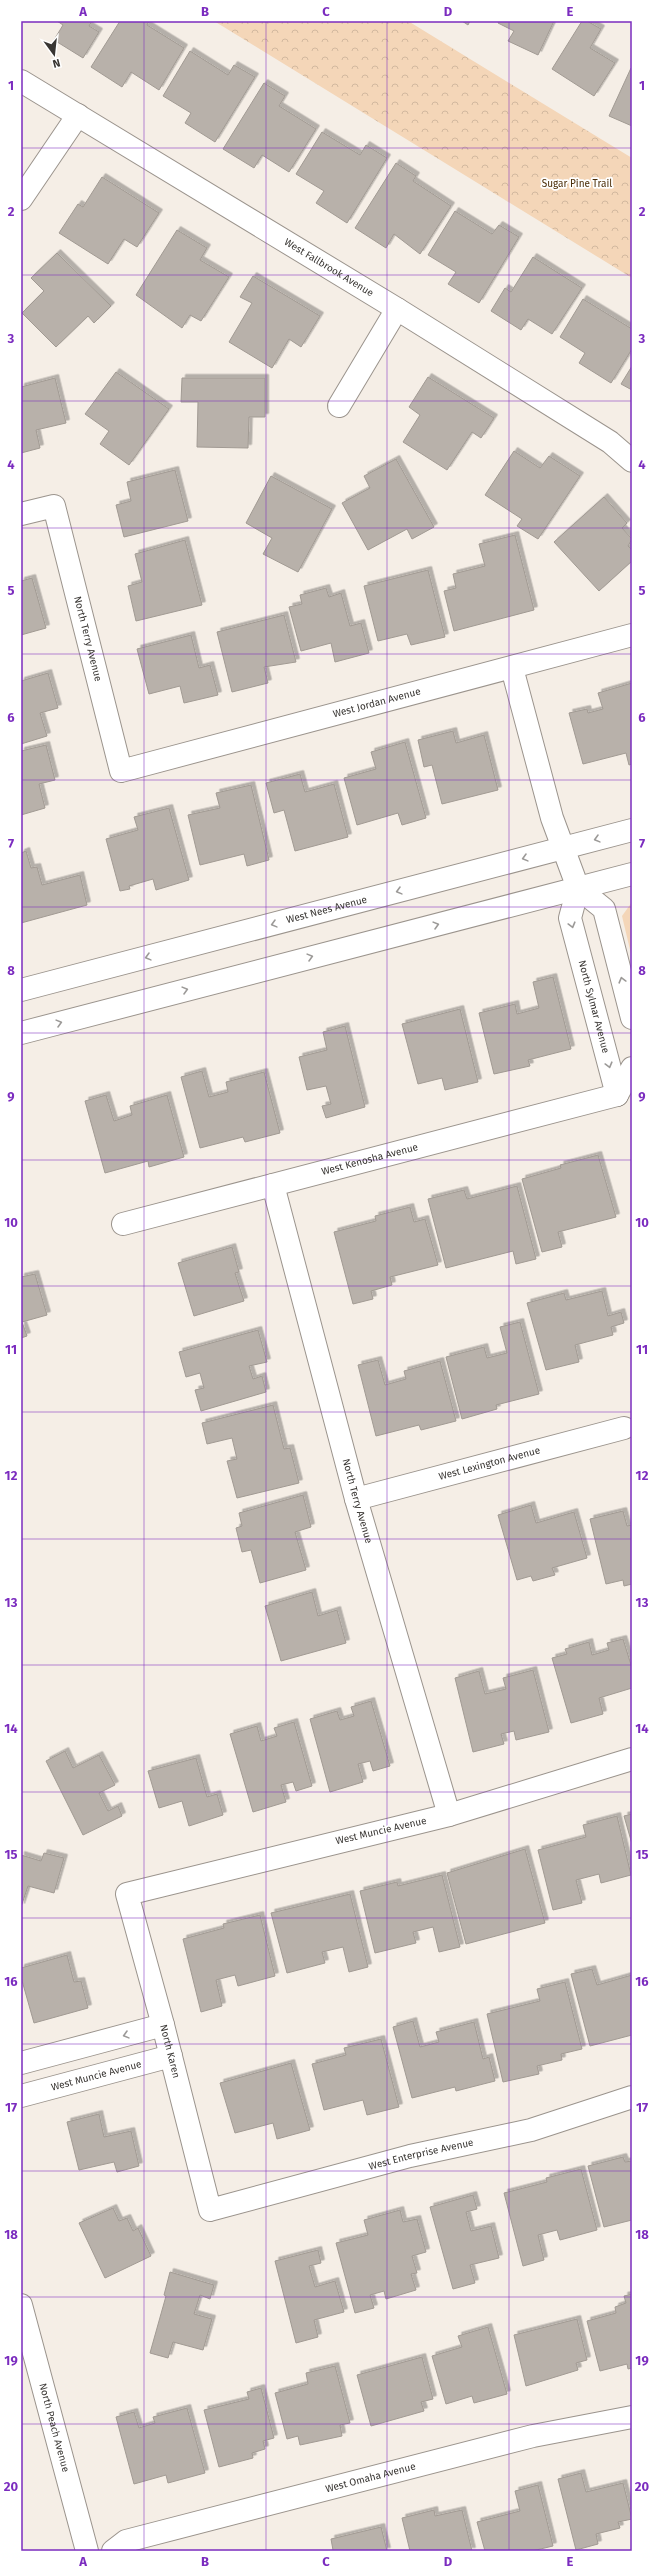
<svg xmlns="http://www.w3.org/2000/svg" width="653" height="2572" viewBox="0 0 653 2572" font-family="'Fira Sans',sans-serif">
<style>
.grass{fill:#f4d6b8}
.park{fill:url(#park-crowns)}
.building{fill:#b8b1aa;stroke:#a19a93;filter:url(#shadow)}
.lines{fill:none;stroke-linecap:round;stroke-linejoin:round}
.minor-casing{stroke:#9b948d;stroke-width:24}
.tertiary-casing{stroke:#9b948d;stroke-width:24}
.secondary-casing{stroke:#9b948d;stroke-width:24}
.minor{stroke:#fff;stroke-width:22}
.tertiary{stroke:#fff;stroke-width:22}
.secondary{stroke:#fff;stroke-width:22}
.oneway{stroke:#9c9a98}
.grid{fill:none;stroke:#7b2cbf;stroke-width:1;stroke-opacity:0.55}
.labels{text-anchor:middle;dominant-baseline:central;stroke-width:3.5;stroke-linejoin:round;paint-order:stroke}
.park-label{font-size:10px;fill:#4a2c06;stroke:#fff}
.street-label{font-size:10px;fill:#383532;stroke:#fff}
.neatline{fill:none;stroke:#7b2cbf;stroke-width:1.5}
.grid-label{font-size:13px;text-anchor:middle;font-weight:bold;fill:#7b2cbf}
</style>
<defs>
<pattern id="park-crowns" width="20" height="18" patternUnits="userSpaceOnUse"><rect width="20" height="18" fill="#f4d6b8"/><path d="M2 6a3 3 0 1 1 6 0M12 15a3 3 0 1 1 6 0" fill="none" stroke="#d2b89f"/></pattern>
<filter id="shadow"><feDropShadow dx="3.5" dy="-3.5" stdDeviation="0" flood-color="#0004"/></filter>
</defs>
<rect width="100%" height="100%" fill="#f5eee6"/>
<path class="grass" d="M632,902V958L622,916Z"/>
<path class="park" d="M214,21H408L632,158V278Z"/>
<path class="building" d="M57,21H92L89,26L99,32L83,58L54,40L63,25Z
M120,21H149L147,25L184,48L159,90L131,72L122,87L91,67Z
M462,21H470L468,25Z
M499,21H554L538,55L508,41L514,31L498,23Z
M582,21H587L601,29L590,48L615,63L594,96L552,69Z
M190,51L228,75L234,65L255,77L215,142L185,123L191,113L163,96Z
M631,68H632V126L609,116Z
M264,83L285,96L279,106L316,129L289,172L262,155L254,168L223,149Z
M322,132L360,155L366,145L387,158L347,223L316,203L324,191L296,174Z
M396,163L416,176L413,181L451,206L420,254L394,234L386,248L355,228Z
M102,177L159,213L137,247L124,239L108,264L59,233L78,204L83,207Z
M455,211L492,234L499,225L519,237L479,303L448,284L456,272L428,255Z
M177,230L207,248L200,260L229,277L201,321L190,315L182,328L136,295Z
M57,253L111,306L94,323L88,316L56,347L22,313L44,291L31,278Z
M533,257L582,288L552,334L528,319L521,330L491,311L505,288L511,292Z
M253,276L320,316L301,347L289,339L272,368L229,342L252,303L240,297Z
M583,299L632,329V349L611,383L579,363L585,353L560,337Z
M632,366V390L621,384Z
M116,372L169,409L129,465L100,444L109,431L85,414Z
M428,377L494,418L481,438L472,432L447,470L403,442L420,415L409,407Z
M55,378L66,423L36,430L40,448L21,453V387Z
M182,378H265V417H249L248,448L197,447L198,402H181Z
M514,451L540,468L549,456L580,476L538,539L517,526L522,519L485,495Z
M396,459L434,527L412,539L407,529L368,550L342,503L370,488L364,476Z
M175,470L188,521L124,537L116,505L131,501L127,482Z
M271,476L332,509L298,572L263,554L272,538L246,523Z
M604,497L627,523L622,528L632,539L628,546L632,550V561L599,591L554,542Z
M515,535L534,610L454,631L444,591L456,588L453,574L485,566L479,544Z
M185,540L202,605L136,621L128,586L142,582L135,554Z
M428,570L445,637L411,645L407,634L378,641L364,586Z
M32,578L46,628L21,635V581Z
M326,588L329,597L341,593L350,626L361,623L369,653L335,662L331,643L301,651L289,607L302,604L300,595Z
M284,615L296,662L264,667L268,683L232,692L217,632Z
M191,635L199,668L210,665L218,695L184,703L180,686L149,694L137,649Z
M48,673L58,708L40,713L47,736L21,744V681Z
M632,683V764L629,765L626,753L583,764L569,713L587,709L588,713L603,709L598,693Z
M453,731L456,743L484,735L498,790L442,804L432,765L424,767L418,740Z
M405,742L426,818L402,825L398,813L357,825L344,778L376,769L371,752Z
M46,745L55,780L39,784L45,808L21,815V751Z
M300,774L305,792L334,784L348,837L295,851L284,810L274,813L266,783Z
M251,785L269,860L247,866L244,854L200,865L188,815L220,808L216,793Z
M169,808L189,880L156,890L153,879L129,886L130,889L120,891L106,839L138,830L134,817Z
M26,851L31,868L37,867L42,885L80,875L87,905L21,923V853Z
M553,977L571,1049L528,1060L530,1066L494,1074L479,1013L515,1004L517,1014L539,1008L533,982Z
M460,1009L478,1082L445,1090L442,1078L418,1084L402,1024Z
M345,1026L365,1107L326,1118L322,1106L331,1104L326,1086L307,1090L299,1057L327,1050L323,1032Z
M202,1071L209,1097L228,1092L226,1082L264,1072L280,1133L245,1142L243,1137L200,1148L181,1077Z
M106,1095L114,1121L132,1115L130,1106L167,1095L184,1157L149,1167L148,1161L105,1173L85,1101Z
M598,1155L616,1217L558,1232L562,1247L542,1252L522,1179L561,1168L560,1165Z
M517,1186L536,1259L516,1264L513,1251L446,1268L428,1199L464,1190L467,1199Z
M410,1207L414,1222L425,1219L438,1265L390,1277L392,1285L371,1291L373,1299L353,1304L334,1232L376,1221L375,1216Z
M232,1247L239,1272L235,1273L244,1301L194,1316L178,1263Z
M35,1274L47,1315L22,1322L27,1336L21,1338V1277Z
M602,1291L608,1316L621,1312L624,1323L611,1327L613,1335L575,1345L579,1362L546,1370L527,1303L564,1293L566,1300Z
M520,1322L539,1394L496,1405L497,1409L462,1419L446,1357L484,1347L487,1358L507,1353L500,1327Z
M258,1330L267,1362L249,1366L253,1379L262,1376L266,1392L201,1411L195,1390L204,1388L200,1373L186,1377L179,1352Z
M378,1360L385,1385L406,1379L404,1371L440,1361L456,1421L421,1430L419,1425L376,1436L358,1365Z
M273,1405L284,1449L290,1448L299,1483L237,1498L227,1461L237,1459L232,1438L207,1444L202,1423Z
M303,1495L311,1527L295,1532L306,1570L260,1583L251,1550L242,1552L236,1528L242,1526L239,1513Z
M531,1505L536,1523L574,1512L587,1558L552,1568L555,1575L533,1581L531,1576L517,1580L498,1515Z
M623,1511L627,1526L632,1525V1584L624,1586L623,1580L606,1584L590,1519Z
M312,1592L318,1616L337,1610L346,1643L281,1661L265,1606Z
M623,1639L632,1668V1688L599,1698L603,1714L571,1723L552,1658L567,1654L565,1649L589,1642L592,1655L609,1650L607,1643Z
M533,1670L549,1732L516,1740L514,1731L501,1734L504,1744L473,1752L455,1678L479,1671L485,1694L506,1689L503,1678Z
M371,1701L390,1766L373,1771L370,1761L358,1764L363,1782L330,1792L310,1719L337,1711L340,1720L354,1716L351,1707Z
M294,1722L312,1786L296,1791L293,1782L281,1785L286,1802L253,1812L230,1734L257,1726L261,1741L277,1736L274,1728Z
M65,1751L73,1768L99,1755L115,1785L99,1793L108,1811L118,1806L122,1816L83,1835L46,1761Z
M196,1758L207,1797L217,1794L223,1815L189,1826L182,1801L159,1808L148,1771Z
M632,1814V1844L624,1816Z
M617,1816L631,1875L601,1883L599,1874L576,1880L582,1903L553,1910L538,1850L586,1837L583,1825Z
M525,1849L545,1923L466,1944L447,1873Z
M44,1853L64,1858L54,1893L28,1886L21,1907V1855L41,1861Z
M442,1875L460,1947L439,1952L433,1927L413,1932L416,1943L375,1953L360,1891L397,1882L398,1886Z
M350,1894L368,1967L349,1972L343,1947L322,1952L325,1963L287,1973L271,1913Z
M260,1915L275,1976L238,1986L235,1975L216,1980L222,2006L201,2012L183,1939L224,1928L223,1924Z
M67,1955L74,1982L81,1981L88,2008L34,2023L21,1977V1968Z
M592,1969L597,1985L632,1975V2035L590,2046L571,1974Z
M565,1982L582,2049L561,2054L562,2060L537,2066L539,2074L503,2082L487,2014L540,2001L537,1989Z
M413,2021L420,2047L439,2042L436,2032L474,2022L483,2059L489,2057L495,2081L456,2091L455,2087L412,2098L393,2027Z
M381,2039L399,2107L367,2115L363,2100L324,2110L312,2064L346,2055L344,2048Z
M291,2063L310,2130L277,2139L273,2123L235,2133L220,2083Z
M99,2114L104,2137L131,2131L139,2166L117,2172L114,2162L79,2170L67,2122Z
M623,2157L625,2162L632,2161V2220L604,2227L588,2166Z
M581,2169L597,2230L560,2240L557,2230L538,2235L544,2260L523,2266L504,2193L547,2182L546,2178Z
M473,2195L477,2209L466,2212L471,2231L491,2226L499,2258L470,2265L475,2283L453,2289L430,2207Z
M113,2208L119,2221L127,2218L133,2231L138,2228L151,2256L105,2278L79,2223Z
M400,2210L403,2222L417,2219L426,2252L412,2256L417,2273L411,2274L416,2290L386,2299L384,2291L370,2295L374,2308L355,2313L336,2243L368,2235L364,2220Z
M318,2250L321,2263L309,2266L315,2287L335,2281L344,2312L314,2320L318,2337L296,2343L275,2261Z
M170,2272L214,2285L210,2299L200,2295L194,2314L212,2319L203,2350L173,2342L168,2358L150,2353L166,2296L164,2295Z
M632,2294V2368L628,2369L627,2364L600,2371L587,2321L616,2313L615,2307L626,2303L624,2296Z
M577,2319L587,2360L576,2363L578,2370L526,2386L514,2335Z
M488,2327L507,2394L474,2403L472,2396L446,2404L432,2356L462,2347L458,2336Z
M422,2357L433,2399L421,2402L424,2411L371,2426L357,2375Z
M335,2366L350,2423L340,2425L342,2436L300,2445L298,2436L287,2439L275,2393L308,2384L306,2373Z
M261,2388L274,2438L263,2441L265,2449L252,2453L253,2458L219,2467L204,2410L249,2399L247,2392Z
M187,2408L205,2473L168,2483L166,2475L134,2484L116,2417L134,2412L139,2428L155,2423L153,2417Z
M581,2473L586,2492L623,2483L632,2519L618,2522L620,2528L596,2534L598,2544L576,2550L558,2479Z
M538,2485L553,2546L532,2551H485L477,2522L520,2511L515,2491Z
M434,2510L435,2516L462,2510L472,2551H410L402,2518Z
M381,2527L387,2551H329L333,2550L331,2539Z"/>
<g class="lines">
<defs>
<g id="minor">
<path id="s1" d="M21,81L397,309L610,442L632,461"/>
<path d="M21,199L78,115"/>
<path d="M339,406L397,309"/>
<path id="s2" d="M21,514L54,506L121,771L632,635"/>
<path d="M512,668L552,818L578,888L604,909L632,1018"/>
<path id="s3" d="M578,888L570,918L617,1095"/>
<path d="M617,1095L632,1068"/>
<path id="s4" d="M273,1185L356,1499L449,1815"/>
<path id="s5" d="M123,1224L617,1095"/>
<path id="s6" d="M356,1499L624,1428"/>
<path id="s7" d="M632,1759L449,1815L127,1894L163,2025L210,2210L410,2156L531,2130L632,2097"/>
<path d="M21,2063L163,2025"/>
<path id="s8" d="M21,2096L171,2056"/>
<path id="s9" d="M113,2551L126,2541L533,2436L632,2417"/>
</g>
<g id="tertiary">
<path id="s10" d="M21,2305L87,2551"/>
</g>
<g id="secondary">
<path id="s11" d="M21,990L632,830"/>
<path d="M21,1033L632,874"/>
</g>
</defs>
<use href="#minor" class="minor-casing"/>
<use href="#tertiary" class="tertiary-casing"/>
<use href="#secondary" class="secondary-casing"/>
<use href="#minor" class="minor"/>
<use href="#tertiary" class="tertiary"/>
<use href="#secondary" class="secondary"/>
</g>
<defs><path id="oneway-chevron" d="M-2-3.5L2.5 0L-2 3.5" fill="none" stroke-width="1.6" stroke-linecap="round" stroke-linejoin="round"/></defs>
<g class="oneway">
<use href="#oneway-chevron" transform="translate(597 839) rotate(165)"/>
<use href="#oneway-chevron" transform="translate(525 858) rotate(165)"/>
<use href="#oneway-chevron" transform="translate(399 891) rotate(165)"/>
<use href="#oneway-chevron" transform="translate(274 924) rotate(165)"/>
<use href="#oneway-chevron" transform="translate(436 925) rotate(-15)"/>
<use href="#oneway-chevron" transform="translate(572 925) rotate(75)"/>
<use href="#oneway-chevron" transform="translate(148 957) rotate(165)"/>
<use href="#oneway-chevron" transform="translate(310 957) rotate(-15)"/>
<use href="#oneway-chevron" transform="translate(622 980) rotate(-105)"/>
<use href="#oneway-chevron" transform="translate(185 990) rotate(-15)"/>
<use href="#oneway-chevron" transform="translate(59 1023) rotate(-15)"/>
<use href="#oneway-chevron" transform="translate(609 1065) rotate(75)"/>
<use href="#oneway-chevron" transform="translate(126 2035) rotate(165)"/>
</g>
<path class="grid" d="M144,21V2551M266,21V2551M387,21V2551M509,21V2551M21,148H632M21,275H632M21,401H632M21,528H632M21,654H632M21,780H632M21,907H632M21,1033H632M21,1160H632M21,1286H632M21,1412H632M21,1539H632M21,1665H632M21,1792H632M21,1918H632M21,2044H632M21,2171H632M21,2297H632M21,2424H632"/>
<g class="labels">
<g class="park-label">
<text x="577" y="184">Sugar Pine Trail</text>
</g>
<g class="street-label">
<text stroke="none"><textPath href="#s1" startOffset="360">West Fallbrook Avenue</textPath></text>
<text stroke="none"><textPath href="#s2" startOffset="171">North Terry Avenue</textPath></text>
<text stroke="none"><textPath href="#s2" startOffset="572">West Jordan Avenue</textPath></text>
<text stroke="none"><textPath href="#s11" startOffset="316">West Nees Avenue</textPath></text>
<text stroke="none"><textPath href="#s3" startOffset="123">North Sylmar Avenue</textPath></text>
<text stroke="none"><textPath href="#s5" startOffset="255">West Kenosha Avenue</textPath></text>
<text stroke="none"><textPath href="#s6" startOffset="138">West Lexington Avenue</textPath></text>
<text stroke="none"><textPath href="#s4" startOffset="327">North Terry Avenue</textPath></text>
<text transform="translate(381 1831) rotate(-13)">West Muncie Avenue</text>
<text stroke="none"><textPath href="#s7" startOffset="686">North Karen</textPath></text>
<text stroke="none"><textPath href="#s8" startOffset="78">West Muncie Avenue</textPath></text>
<text stroke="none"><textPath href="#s7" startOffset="1068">West Enterprise Avenue</textPath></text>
<text stroke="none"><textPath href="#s10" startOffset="127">North Peach Avenue</textPath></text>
<text stroke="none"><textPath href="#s9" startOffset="269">West Omaha Avenue</textPath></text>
</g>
</g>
<rect width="653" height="2572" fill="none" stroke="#ffffff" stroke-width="44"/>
<g transform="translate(54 54) rotate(165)" stroke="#ffffff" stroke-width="3" paint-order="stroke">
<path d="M0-3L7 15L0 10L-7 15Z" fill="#383532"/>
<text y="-6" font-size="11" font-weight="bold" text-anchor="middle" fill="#383532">N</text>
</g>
<rect x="22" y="22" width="609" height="2528" class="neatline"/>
<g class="grid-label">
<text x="83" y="16">A</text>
<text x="205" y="16">B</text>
<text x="326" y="16">C</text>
<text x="448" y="16">D</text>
<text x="570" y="16">E</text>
<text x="11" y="90">1</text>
<text x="642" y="90">1</text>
<text x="11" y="216">2</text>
<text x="642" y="216">2</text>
<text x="11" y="343">3</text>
<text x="642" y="343">3</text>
<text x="11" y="469">4</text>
<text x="642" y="469">4</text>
<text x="11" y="595">5</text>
<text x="642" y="595">5</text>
<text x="11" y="722">6</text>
<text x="642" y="722">6</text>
<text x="11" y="848">7</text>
<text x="642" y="848">7</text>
<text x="11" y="975">8</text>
<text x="642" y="975">8</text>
<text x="11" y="1101">9</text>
<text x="642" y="1101">9</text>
<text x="11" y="1227">10</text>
<text x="642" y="1227">10</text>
<text x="11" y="1354">11</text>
<text x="642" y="1354">11</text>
<text x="11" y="1480">12</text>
<text x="642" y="1480">12</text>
<text x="11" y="1607">13</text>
<text x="642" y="1607">13</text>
<text x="11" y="1733">14</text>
<text x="642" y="1733">14</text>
<text x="11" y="1859">15</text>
<text x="642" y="1859">15</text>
<text x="11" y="1986">16</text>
<text x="642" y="1986">16</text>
<text x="11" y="2112">17</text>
<text x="642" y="2112">17</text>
<text x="11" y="2239">18</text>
<text x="642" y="2239">18</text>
<text x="11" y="2365">19</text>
<text x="642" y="2365">19</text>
<text x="11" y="2491">20</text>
<text x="642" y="2491">20</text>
<text x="83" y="2566">A</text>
<text x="205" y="2566">B</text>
<text x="326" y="2566">C</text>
<text x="448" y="2566">D</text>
<text x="570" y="2566">E</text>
</g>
</svg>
